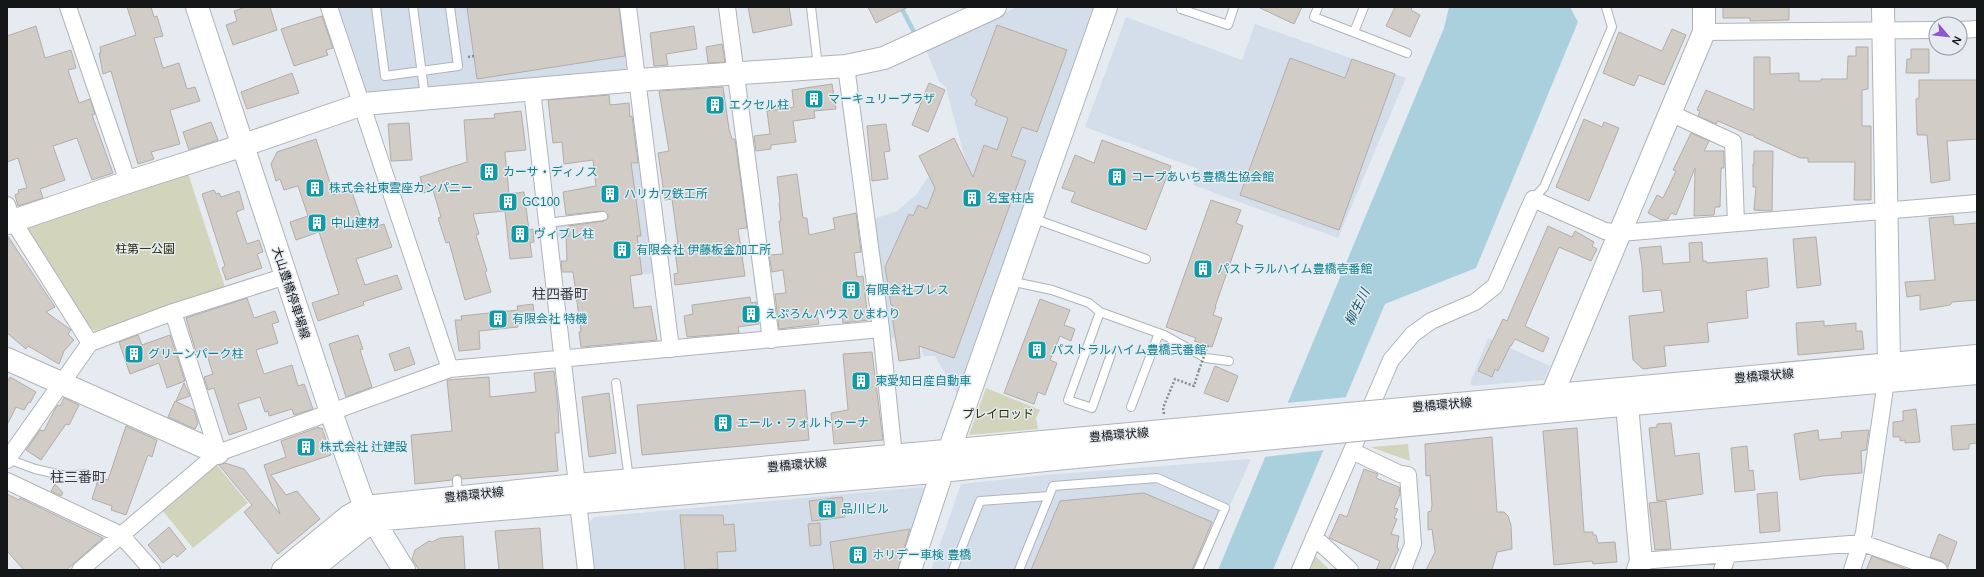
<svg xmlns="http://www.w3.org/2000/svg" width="1984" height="577" viewBox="0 0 1984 577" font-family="Arial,'Noto Sans JP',sans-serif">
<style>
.built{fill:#d4deea}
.green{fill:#d2d5bc}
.water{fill:#abd0dd}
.pier{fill:#e6ebf1}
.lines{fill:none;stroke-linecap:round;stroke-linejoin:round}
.stream{stroke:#abd0dd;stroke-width:4.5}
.building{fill:#d2ccc7;stroke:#b2ada7}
.lane-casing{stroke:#afb3b9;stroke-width:10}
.street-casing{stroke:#afb3b9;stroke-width:18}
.secondary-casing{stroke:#afb3b9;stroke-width:24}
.path{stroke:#888b90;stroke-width:2.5;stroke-dasharray:2 2;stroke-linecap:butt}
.lane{stroke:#fff;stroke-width:8}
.street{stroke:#fff;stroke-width:16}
.secondary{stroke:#fff;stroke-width:22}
.secondary-bridge-casing{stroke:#afb3b9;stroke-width:24;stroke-linecap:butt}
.path-bridge{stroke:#888b90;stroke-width:2.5;stroke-dasharray:2 2;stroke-linecap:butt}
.secondary-bridge{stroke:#fff;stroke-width:22}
.labels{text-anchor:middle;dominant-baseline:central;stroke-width:3;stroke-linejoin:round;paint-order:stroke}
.culture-label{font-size:12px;fill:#0d838f;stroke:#e6ebf1;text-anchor:start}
.park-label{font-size:12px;fill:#2a2c04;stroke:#e6ebf1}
.street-label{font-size:12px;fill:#141618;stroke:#e6ebf1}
.water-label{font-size:13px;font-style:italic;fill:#0c576a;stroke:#e6ebf1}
.quarter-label{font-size:14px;fill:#383b40;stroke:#e6ebf1}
</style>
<rect width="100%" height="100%" fill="#e6ebf1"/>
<path class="built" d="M336,7H624L632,59L622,74L375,97L364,91Z
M1017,7H1096L958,396L935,356H924L917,336L885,339L871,220L897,211L917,194L927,178L968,170L946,88L939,81L926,50Z
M1126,17L1242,60L1255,24L1406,78L1338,238L1193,185L1198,169L1085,127Z
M641,163L655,273L608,279L602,231L555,237L553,219L586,214L583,187L596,185L594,170Z
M1488,338L1550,366L1544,380L1472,386L1470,383Z
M1251,459L1201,570H931L961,484L1044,475Z
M922,487L927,491L901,570H594L590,522L594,517Z"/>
<path class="green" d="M187,170L225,287L95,331L89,327L26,230L28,225Z
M986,388L1040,410L1036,418L1038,429L969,435Z
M1408,444L1410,461L1370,447Z
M217,465L248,503L193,548L162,510Z
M1313,554L1330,570H1307Z"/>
<path class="water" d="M1449,7H1570L1578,22L1476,268L1385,304L1273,570H1218L1444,28Z"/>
<path class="pier" d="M1348,397L1325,450L1263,457L1286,403Z"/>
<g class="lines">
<path class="stream" d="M901,7L915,34"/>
</g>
<path class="building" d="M127,7H151L154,17L157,16L163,36L154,38L163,68L179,63L187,89L195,87L200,101L170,110L180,144L151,152L154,159L138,164L111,71L103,74L99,53H101L100,47L136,35Z
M246,7H270L277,30L233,45L226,25L237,21L234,11Z
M467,7H619L625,56L477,79Z
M748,7H789L792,25L753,33Z
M868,7H908L876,23Z
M1258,7H1302L1294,24Z
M1395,7H1412L1411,10L1420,15L1410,37L1386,26Z
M1723,7H1789V20L1750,21V18H1723Z
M322,16L333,48L326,50L328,55L294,66L281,29Z
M997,25L1067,50L1037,132L1022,127L1011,156L1026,161L954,358L919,346L920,358L899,361L891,309L893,305H891L885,267L909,214L913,216L918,205L927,209L935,188L919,156L954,138L973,177L984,145L997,150L1008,118L975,105L977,100L971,95Z
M36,26L45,58L71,50L76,68L68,70L79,103L90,99L95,114L92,115L113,173L92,180L77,138L53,146L65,180L40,189L43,198L18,206L15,195L19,193L18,190L27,188L18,158L7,162V36Z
M694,26L697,49L666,54L668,65L654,66L650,33Z
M1672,29L1686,35L1664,85L1639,75L1634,86L1603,73L1619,32L1662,51Z
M722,44L725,62L708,63L706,47Z
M1856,47H1868V89L1862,90V126H1871V200H1854L1855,162H1808V158H1800L1754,137V135H1750L1718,121L1716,124L1698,116L1700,111L1697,110L1706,90L1754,110V57H1770V74L1799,73V81H1821V79H1847L1848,56H1856Z
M1911,49H1929V73H1906L1907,59H1911Z
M1290,58L1345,78L1352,59L1395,74L1339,230L1240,195Z
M292,73L299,93L247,109L241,92Z
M1919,80H1977V139L1947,141L1950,180L1931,183L1927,135H1917L1916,99L1919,98Z
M929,83L945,90L928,132L912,125Z
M832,84L836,109L814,111L815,118L793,121L796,142L771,145V149L756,151L754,136L770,134L767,111L794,107L792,90Z
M723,87L729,129L732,139H735L747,228L738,229L745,276L675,285L674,274L678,273L674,245L678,244L672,199L665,200L658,153L669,151L659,91Z
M609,95L610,105L629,103L630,117L632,116L638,163H631L641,236H637L642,274L630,276L634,308L651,306L657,340L581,347L579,332H581L573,272H562L561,261H567L566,236H569L568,226L604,221L608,218V215L602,211L566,215L563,192L596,186L593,160L564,164L562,142L553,143L548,100Z
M521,111L526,150L505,152L509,194L524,192L529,230L533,229L534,242L530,243L532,257L510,259L505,211L473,214L479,234L476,235L487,271L485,272L491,292L465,300L449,242L446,243L438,218L441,217L433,190L424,193L420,177L467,162L464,120L495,118L494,114Z
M1584,119L1602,127L1604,122L1619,128L1589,201L1556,187Z
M211,122L218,140L189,150L183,132Z
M409,123L412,160L391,161L388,124Z
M886,124L890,151L884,152L888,179L872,181L867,126Z
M1691,133L1709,141L1704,151H1724V168H1721L1720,207H1715L1714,215L1694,216L1695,168L1676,215L1671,213L1668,219L1662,220L1648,213L1657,195L1663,198L1676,171L1673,170Z
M316,139L334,195L351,189L365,230L384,224L392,247L356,259L365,285L397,275L402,289L363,302L364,305L318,321L312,303L339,294L319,232L296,240L290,222L308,216L298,186L284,190L280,179L276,181L271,164L277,152Z
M1102,140L1171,166L1146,230L1071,202L1075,192L1062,188L1075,155L1094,163Z
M1754,151H1773L1772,211L1754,210L1756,187H1753V164H1754Z
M797,174L803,218H807L809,235L835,229L833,218L856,213L861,252L854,253L857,277L863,276L868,320L843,323L841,311L817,314L819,324L779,329L775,294L786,293L783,270L772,272L769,255L783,254L779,221H781L779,203L780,202L777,177Z
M214,190L216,194L219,193L221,197L239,191L244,209L236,212L247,244L259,240L263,252L257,254L262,268L226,280L222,268L225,266L202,194Z
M1211,200L1241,210L1236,223L1243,226L1215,307H1216L1213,315L1222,318L1212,347L1194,341L1196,338L1166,327Z
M1953,216L1954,225L1977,223V300L1952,302L1950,305L1920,310V295L1907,297L1905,282L1935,280L1929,218Z
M1548,226L1572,237L1575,231L1594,242L1592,246L1597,249L1591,261L1559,247L1525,326L1549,338L1543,352L1515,339L1511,346H1510L1498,371L1495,369L1492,377L1478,371L1503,319L1507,321Z
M7,235L55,307L46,312L71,330L68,334L74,340L64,351L59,364L28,346L26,349L7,333Z
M1816,237L1821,285L1797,288L1793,239Z
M1702,242L1703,261H1706L1707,263L1767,258L1769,287L1746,291L1748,318L1707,323L1709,342L1664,346L1666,366L1643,369L1633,360L1629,316L1664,312L1661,290L1643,292L1642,266L1639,248L1661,246L1663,264L1690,262L1689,243Z
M750,297L751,303L756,302L759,324L738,327L739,333L687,337L684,316L693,314L692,305Z
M247,298L254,318L275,311L279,322L272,324L278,343L256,350L264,374L292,365L298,386L304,384L313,409L294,415L292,409L269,416L268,411L265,412L260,397L238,404L247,429L229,435L214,388L208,390L204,377L213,374L205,349L196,352L186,318Z
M1040,299L1070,310L1064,325L1075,329L1071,341L1060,336L1050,360L1057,363L1045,395L1038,392L1034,404L1004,393Z
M533,304L535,322L517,323L518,327L479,331L480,349L459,351L455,320H462L461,316L518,310L517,306Z
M1824,321V326L1856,323V331H1862L1864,349L1798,355L1796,323Z
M138,335L142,345L170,335L185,381L167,388L159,363L130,374L119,342Z
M358,335L363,349L360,350L372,387L346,397L329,344Z
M409,347L415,364L395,371L389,354Z
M872,352L883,440L834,444L831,413L848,410L843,354Z
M1215,366L1238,376L1228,402L1204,393Z
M554,371L558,406L559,433H555L558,471L462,479L460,475H456L452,480L415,484L411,435L452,431L447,380L489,377L490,397L536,392L534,373Z
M10,377L36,392L30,403L29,402L24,410L16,407L7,425V383Z
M184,383L190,396L176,401Z
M805,390L809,440L642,455L637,405Z
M609,393L616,453L589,457L582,397Z
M64,398L79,405L69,425L66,424L41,460L26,450L40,430L44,431L55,409L58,405L60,406Z
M175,401L194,410L198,423L195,429L168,417Z
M1916,409L1920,442L1905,443V440L1900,441V437H1893V422L1903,421V411Z
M1671,423L1675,456L1699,453L1703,494L1657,501L1649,428L1657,427V424Z
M1977,424V443L1969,444V449L1953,450L1951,426Z
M126,426L157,440L152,457L148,455L126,515L111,510L112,506L92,499L99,477L108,480Z
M319,427V429L322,428L331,455L271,475L286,495L297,491L320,519L278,554L244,512L252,505L219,465L225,463L244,469L280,514L264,465L286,457L281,441Z
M1577,428L1584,532H1593V535H1596L1598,543L1615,542L1617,562L1593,564L1592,561L1554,565L1543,431Z
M1818,430L1819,440L1842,438L1841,432L1869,430L1866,450L1861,451L1862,473L1823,476L1800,480L1794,434Z
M1492,437L1497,512H1504L1508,516L1511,525L1512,549L1497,552L1492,570H1426L1435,552L1432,529L1428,530V512L1431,511L1432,505L1430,475L1426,476L1425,444Z
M1747,446L1749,471L1753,470L1755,490L1735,492L1731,448Z
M1364,469L1378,474L1376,478L1399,487L1400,494L1394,508L1398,509L1394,518L1397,519L1391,534L1399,536L1397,548L1399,549L1389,570H1376L1380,561L1329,538L1340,514L1347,517Z
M55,484L63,493L61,496L51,491Z
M1777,492L1780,531L1760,533L1757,494Z
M1144,493L1212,522L1192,570H1031L1060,501Z
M7,494L19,500L20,498L103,538L66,570H24L7,551Z
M842,497L845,517L812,521L809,501Z
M1666,501L1671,549L1655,550L1649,503Z
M680,515H723L724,525L734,524L736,551L717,552L718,569L685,570Z
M820,523L821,545L810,546L808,524Z
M169,527L186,549L177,557L174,554L163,563L148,545Z
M540,528L543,570H499L495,531Z
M910,529L898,570H834L830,542Z
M1939,534L1957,542L1948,567L1942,561L1930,557Z
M463,536L465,570H419L412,559L415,550L429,541L432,542L440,538Z
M1872,556L1906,569V570H1866Z"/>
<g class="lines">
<defs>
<path id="lane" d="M376,7L385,76L458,66L450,7
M413,7L425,97
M811,7L818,67
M1318,7L1314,17L1407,53
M1181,9L1228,25L1234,7
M1354,32L1364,7
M1533,199L1544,187L1612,27L1606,7
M1032,218L1146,259
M547,223L603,216
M1010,281L1052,290L1089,303L1100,312L1164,335L1206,358L1229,361
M1100,312L1068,400L1092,408L1111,354
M616,383L629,479
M1131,407L1159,333
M8,459L35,469L66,476L86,474
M457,480L458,496
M953,570L980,501L1049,496L1053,486L1157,478L1225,508L1198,570
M1019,570L1049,496"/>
<path id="street" d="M68,7L128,182
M329,7L450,369
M628,7L671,349
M727,7L771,340
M1960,30L1977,29
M1704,32L1936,30
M846,66L881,329L894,456
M532,90L577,485
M1670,113L1733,142L1736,223
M7,205L13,221L90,343
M173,312L218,453
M1352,451L1400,474L1408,475L1413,544L1403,570
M7,460L90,343L173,312L286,276
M7,481L121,535L152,570
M578,503L586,570
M1314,537L1350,570
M1641,561L1862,543L1939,570
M80,570L218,453L450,369L881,329
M1300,570L1391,360L1413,334L1431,321L1475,302L1495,286L1533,199L1605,231L1620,233L1977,203
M1722,570L1728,555
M1852,570L1864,533L1886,381"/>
<path id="secondary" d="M197,7L331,412L359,491L365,507L404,570
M1883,7L1889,364
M7,223L128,182L244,145L363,104L638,80L846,66L884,58L995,7
M7,359L218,453
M1552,395L1704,32V7
M1545,396L1977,356
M1627,405L1641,561L1638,570
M1545,412L1977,373
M283,570L349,516L365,507L577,485L1042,442
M311,570L373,520L922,473L1045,460
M910,570L949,451L1106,7"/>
</defs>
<use href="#lane" class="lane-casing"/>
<use href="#street" class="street-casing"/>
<use href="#secondary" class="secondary-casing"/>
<path class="path" d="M468,57L474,56
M1164,414L1163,408L1175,379L1194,386L1199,370"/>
<use href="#lane" class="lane"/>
<use href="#street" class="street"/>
<use href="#secondary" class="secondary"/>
<defs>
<path id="secondary-bridge" d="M1042,442L1545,396
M1045,460L1545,412"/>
</defs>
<use href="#secondary-bridge" class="secondary-bridge-casing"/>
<path class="path-bridge" d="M1199,370L1208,345"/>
<use href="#secondary-bridge" class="secondary-bridge"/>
</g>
<defs>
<symbol id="building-square" viewBox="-11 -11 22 22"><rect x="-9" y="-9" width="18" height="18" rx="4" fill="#0f9aa8" stroke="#e6ebf1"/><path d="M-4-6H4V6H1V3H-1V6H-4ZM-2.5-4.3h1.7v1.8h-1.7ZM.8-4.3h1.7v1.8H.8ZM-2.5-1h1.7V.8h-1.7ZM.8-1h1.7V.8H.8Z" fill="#fff"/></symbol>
</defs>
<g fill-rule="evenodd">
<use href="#building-square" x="803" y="88" width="22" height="22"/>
<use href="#building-square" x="704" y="94" width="22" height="22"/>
<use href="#building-square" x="478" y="161" width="22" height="22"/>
<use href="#building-square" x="1106" y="166" width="22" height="22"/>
<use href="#building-square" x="304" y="177" width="22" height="22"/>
<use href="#building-square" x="599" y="183" width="22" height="22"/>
<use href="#building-square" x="961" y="187" width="22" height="22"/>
<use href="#building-square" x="497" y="191" width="22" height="22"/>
<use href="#building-square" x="306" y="212" width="22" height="22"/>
<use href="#building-square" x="509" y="223" width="22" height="22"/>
<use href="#building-square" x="611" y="239" width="22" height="22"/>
<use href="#building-square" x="1192" y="258" width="22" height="22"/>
<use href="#building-square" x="840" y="279" width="22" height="22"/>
<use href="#building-square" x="740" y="303" width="22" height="22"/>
<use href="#building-square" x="487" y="308" width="22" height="22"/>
<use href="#building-square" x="1026" y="339" width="22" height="22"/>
<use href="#building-square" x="123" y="343" width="22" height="22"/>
<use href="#building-square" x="850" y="370" width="22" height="22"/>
<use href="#building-square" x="712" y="412" width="22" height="22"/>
<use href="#building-square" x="295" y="436" width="22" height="22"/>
<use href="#building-square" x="816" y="498" width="22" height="22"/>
<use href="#building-square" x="847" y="544" width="22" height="22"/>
</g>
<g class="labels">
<g class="culture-label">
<text x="828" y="99">マーキュリープラザ</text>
<text x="729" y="105">エクセル柱</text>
<text x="503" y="172">カーサ・ディノス</text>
<text x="1131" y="177">コープあいち豊橋生協会館</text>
<text x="329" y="188">株式会社東雲座カンパニー</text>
<text x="624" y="194">ハリカワ鉄工所</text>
<text x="986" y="198">名宝柱店</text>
<text x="522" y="202">GC100</text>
<text x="331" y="223">中山建材</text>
<text x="534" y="234">ヴィブレ柱</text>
<text x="636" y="250">有限会社 伊藤板金加工所</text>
<text x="1217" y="269">パストラルハイム豊橋壱番館</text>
<text x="865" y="290">有限会社ブレス</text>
<text x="765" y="314">えぷろんハウス ひまわり</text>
<text x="512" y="319">有限会社 特機</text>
<text x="1051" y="350">パストラルハイム豊橋弐番館</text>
<text x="148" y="354">グリーンパーク柱</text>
<text x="875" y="381">東愛知日産自動車</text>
<text x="737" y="423">エール・フォルトゥーナ</text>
<text x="320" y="447">株式会社 辻建設</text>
<text x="841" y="509">品川ビル</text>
<text x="872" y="555">ホリデー車検 豊橋</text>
</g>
<g class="park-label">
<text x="145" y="249">柱第一公園</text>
<text x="998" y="414">プレイロッド</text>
</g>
<g class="street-label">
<text transform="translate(291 293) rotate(72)">大山豊橋停車場線</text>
<text transform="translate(1764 376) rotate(-5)">豊橋環状線</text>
<text transform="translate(1442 405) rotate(-5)">豊橋環状線</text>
<text transform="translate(1119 435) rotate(-5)">豊橋環状線</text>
<text transform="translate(797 465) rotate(-5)">豊橋環状線</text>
<text transform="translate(474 495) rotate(-6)">豊橋環状線</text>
</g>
<g class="water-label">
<text transform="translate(1357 307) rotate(-64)">柳生川</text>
</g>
<g class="quarter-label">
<text x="560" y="294">柱四番町</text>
<text x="78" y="477">柱三番町</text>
</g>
</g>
<rect width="1984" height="577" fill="none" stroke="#141618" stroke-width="16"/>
<g transform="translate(1948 36) rotate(118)"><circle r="19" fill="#e6ebf1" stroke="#92969a"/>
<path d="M0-3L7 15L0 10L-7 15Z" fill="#8f57ce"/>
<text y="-6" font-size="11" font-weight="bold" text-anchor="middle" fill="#141618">N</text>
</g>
</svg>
